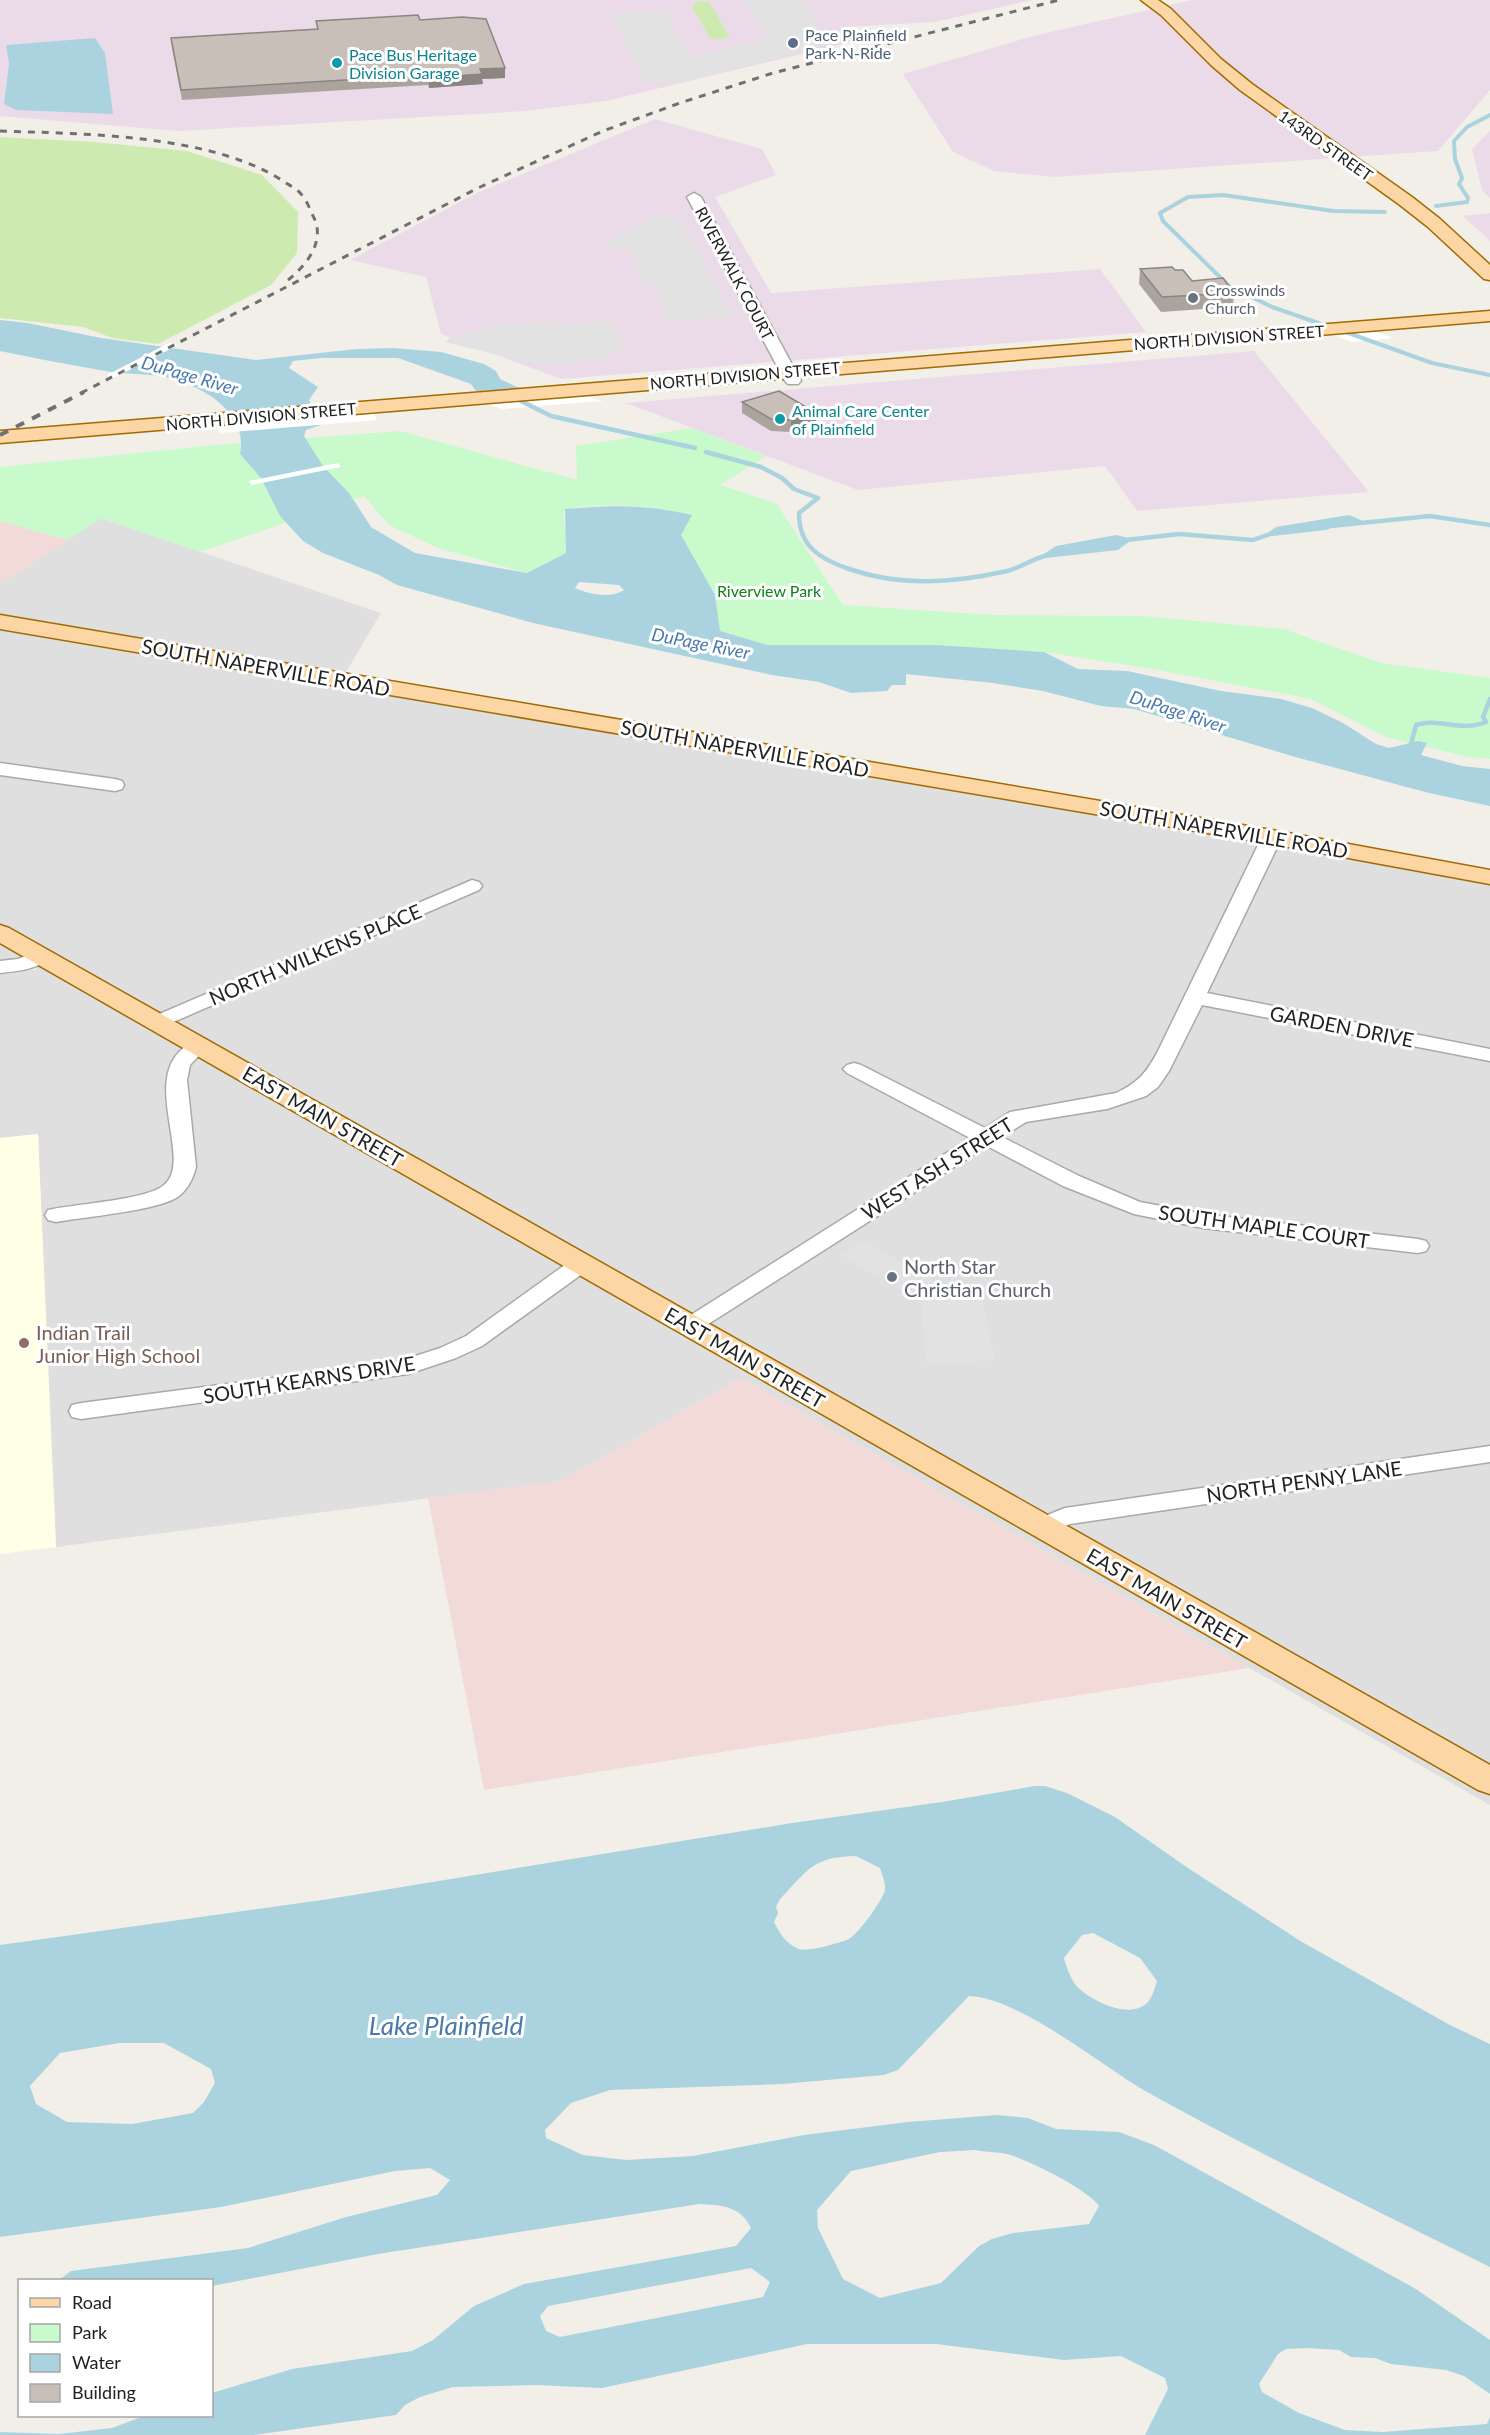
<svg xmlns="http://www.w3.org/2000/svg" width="1490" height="2435" viewBox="0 0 1490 2435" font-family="Lato,sans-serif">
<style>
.residential{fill:#e0dfdf}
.commercial{fill:#f2dad9}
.industrial{fill:#ebdbe8}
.education{fill:#ffffe5}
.grass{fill:#cdebb0}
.park{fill:#c8facc}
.parking{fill:#e2e2e2}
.water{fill:#aad3df;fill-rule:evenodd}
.pier{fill:#fff}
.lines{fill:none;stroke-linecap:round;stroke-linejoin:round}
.stream-far1{stroke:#aad3df;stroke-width:4}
.stream{stroke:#aad3df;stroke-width:4.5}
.minor-casing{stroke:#a9a9a9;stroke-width:3}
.major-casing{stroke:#a06b00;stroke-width:3}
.minor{fill:#fff;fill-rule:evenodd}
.major{fill:#fcd6a4;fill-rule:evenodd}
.rail-far1{stroke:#707070;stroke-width:3;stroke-dasharray:7 7;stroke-linecap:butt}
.rail{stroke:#707070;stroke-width:4;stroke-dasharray:9 9;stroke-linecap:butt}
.wall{fill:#aba49e}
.shaded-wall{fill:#8b8681}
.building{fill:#c7bfb8;stroke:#8b8681;stroke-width:1.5}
.service-dot{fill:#5c6f8a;stroke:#fff;stroke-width:2}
.culture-dot{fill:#0f9aa8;stroke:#fff;stroke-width:2}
.worship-dot{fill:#6b7280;stroke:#fff;stroke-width:2}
.education-dot{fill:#8d6e63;stroke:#fff;stroke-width:2}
.labels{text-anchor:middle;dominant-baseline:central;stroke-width:6;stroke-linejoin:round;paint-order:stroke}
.far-service-label{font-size:16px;fill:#4e5e75;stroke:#fff;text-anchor:start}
.far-culture-label{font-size:16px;fill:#0d838f;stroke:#fff;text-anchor:start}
.far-street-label{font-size:16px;fill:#222;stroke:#fff}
.far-worship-label{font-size:16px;fill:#5b616d;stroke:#fff;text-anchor:start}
.far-park-label{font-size:16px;fill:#0c8416;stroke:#fff}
.far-water-label{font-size:18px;font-style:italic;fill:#4a7aab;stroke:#fff}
.street-label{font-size:20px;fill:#222;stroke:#fff}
.worship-label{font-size:20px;fill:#5b616d;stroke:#fff;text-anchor:start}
.education-label{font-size:20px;fill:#785e54;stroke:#fff;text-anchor:start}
.near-water-label{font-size:26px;font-style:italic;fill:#4a7aab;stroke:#fff}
</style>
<rect width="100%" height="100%" fill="#f2efe9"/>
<path class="residential" d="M101,518L381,613L345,674L1490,871V1805L741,1378L562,1481L56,1547L38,1134L0,1138V975L38,969L20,959L0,963V584Z"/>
<path class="commercial" d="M0,521L68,540L0,584Z
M741,1378L1249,1668L484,1790L428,1498L562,1481Z"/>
<path class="industrial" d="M0,0H1032L935,22L845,27L856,41L606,101L526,111L178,131L0,116Z
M1192,0H1490V90L1438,151L1054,177L994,171L953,152L903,74L1033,36Z
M655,119L762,149L776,175L715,197L771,293L1100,269L1146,332L561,379L441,334L426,277L350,260L479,192Z
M1490,131V198L1482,190L1472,149Z
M1490,213V241L1463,216Z
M1254,351L1369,492L1137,511L1105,466L858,490L626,403Z"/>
<path class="education" d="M38,1134L56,1547L0,1554V1138Z"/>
<path class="grass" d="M701,1L709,2L730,37L720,40L710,38L692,7L694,3Z
M0,137L94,142L187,151L262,175L298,212L297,253L271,285L158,344L112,338L83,327L0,318Z"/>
<path class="park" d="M692,428L766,456L720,485L776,503L843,605L992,615L1143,616L1284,629L1381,663L1490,678V759L1468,757L1386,737L1311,699L1152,669L1044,652L905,645H767L720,631L698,569L680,535L691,515C649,505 609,502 565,509C561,524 570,537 566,553L527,573L438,548L389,525L364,496L200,552L101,518L68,540L0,521V467L215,445L400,431L577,480L576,446Z"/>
<path class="parking" d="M744,0H801L831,44L669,85L660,82L645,83L611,14L665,10L691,56L759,42L755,39L767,36Z
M662,213L681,222L732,316L669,321L655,285H644L629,251L604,244Z
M554,321L557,325L611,321L625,351L610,354L612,359L539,365L445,342L452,335L493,330V326Z
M864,1241L946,1288L979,1285L995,1360L926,1364L921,1301L840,1255Z"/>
<path class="water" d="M95,38L105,53L113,114L16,110L4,104L9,64L6,45Z
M0,320L27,323L101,338L256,360L356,349L393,348L441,352L484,364L496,371L500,379L521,389L476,391L471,384L398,358H321L293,361L289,368L318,387L309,400L321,425L306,430L304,436L323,466L349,493L371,527L415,553L527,573L566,553L565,509C613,505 644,504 692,515L681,535L715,595L720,631L767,645H936L1044,652L1078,669L1127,671L1221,691L1281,699L1312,708L1343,723L1376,744L1389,748L1418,741L1427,743L1421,755L1462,766L1490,769V806L1429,793L1299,758L1134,709L1101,706L1043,691L993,683L906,674V685H892L887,691L851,693L819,682L772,675L533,623L397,585L379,575L323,553L303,541L280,516L261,478L240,454C249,412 201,385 165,377C145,373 125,375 105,371C70,365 35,358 0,351ZM579,582L619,585L624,590C611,599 587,594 575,588Z
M1349,515L1365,522H1347L1326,530L1273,536L1266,534L1276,527Z
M1116,535L1133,539L1118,550L1046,558L1039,557L1056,546Z
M1035,1786H1045L1067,1793L1115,1817L1188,1868L1302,1942L1450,2025L1490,2044V2267C1375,2210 1259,2154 1147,2092C1100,2065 1020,1998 969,1996L898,2070L884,2075L782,2084L610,2090L571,2103L545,2130L546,2138L583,2155L626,2160L693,2156L804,2135L908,2122L997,2115L1028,2118L1056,2129L1119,2132L1154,2145L1416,2289L1490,2340V2394L1464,2376L1446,2370L1391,2364L1375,2358L1351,2357L1339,2350L1307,2348L1286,2349L1278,2354L1259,2384L1262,2392L1299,2413L1345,2430L1383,2432L1487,2424L1490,2417V2435H1145L1168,2389L1165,2378L1121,2356L1064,2360L936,2344H807L602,2388L536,2385L453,2387L420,2397L405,2405L396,2415L254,2435H0V2432L59,2434L112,2428L144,2416H212V2393L292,2369L412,2351L433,2340L474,2306L524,2284L736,2246L751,2228C741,2206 721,2205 699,2204L378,2254L212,2286V2280H59L71,2271L248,2248L346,2217L437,2195L450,2180L430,2168L395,2171L221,2207L0,2237V1945L329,1899L792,1823L942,1802ZM856,1856L880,1868C882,1875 886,1883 885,1890C883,1900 858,1934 849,1939C840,1943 808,1952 799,1949C785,1943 781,1935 774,1922L778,1913L776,1907L780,1899C808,1870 812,1857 856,1856ZM1093,1933L1140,1958L1157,1981C1155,1988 1152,1998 1147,2003C1130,2019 1097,2003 1082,1991C1072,1984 1067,1969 1064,1958L1082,1935ZM119,2043H164L211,2069L215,2083L204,2102L193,2113L132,2124L67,2122L36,2104L30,2086L60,2053ZM975,2150C985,2152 997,2152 1007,2154C1027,2159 1089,2190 1099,2206L1089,2224L1013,2233L992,2239L979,2246L941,2283L880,2298L843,2279L818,2228L817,2210L851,2171L940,2152ZM751,2268L770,2282L763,2297L560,2337L546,2331L540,2316L548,2306Z"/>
<path class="pier" d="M1350,322L1393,338L1351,342L1310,325Z
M169,343L178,345L112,379L107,375Z
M554,387L603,401L503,409L455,395Z
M367,402L377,420L220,433L212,415Z
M338,463L341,467L252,485L249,481Z"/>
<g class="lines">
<path class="stream-far1" d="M1436,206L1467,202L1468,198L1459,184L1462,178L1455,159L1454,141L1467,127L1490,115
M1330,327L1272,307L1229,286L1163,221L1160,213L1188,197L1223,195L1333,211L1385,212
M1340,330L1432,363L1490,375"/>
<path class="stream" d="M515,398L551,416L695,448
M706,452L761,467L782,478L794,489L818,498L799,513C799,547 820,559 849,569C901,587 954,583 1007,571C1020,568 1032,559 1045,556
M1331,526L1430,516L1490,525
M1126,540L1179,534L1253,540L1273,533
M1410,748L1416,725C1442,717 1458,733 1486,722L1483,717L1490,699"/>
<defs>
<path id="minor" d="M694,193L701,197L801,381L798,384H788L785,381L687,197Z
M0,763L115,779L122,781L124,785L122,789L115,791L0,775Z
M1272,831L1279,833L1282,837L1207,993L1490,1049V1061L1202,1005L1169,1071L1158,1087L1146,1096L1107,1109L1026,1122L1002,1137L1079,1176L1140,1202L1203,1214L1418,1239L1426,1241L1429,1246L1426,1251L1418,1253L1203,1228L1134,1214L1063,1186L987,1146L699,1330L691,1332L683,1330L679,1325L683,1320L970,1138L847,1073L843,1069L847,1065L854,1063L861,1065L985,1128L1010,1112L1116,1093C1138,1083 1147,1072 1158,1051L1262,837L1265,833Z
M472,880L479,882L482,886L479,890L164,1026L157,1028L150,1026L147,1022L150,1018Z
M40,950L47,952L50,956C40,970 16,971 0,973V961L18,959Z
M199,1039L206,1041L209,1045L190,1065L187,1080L196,1167C193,1179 187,1191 176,1198C154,1211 84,1217 56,1222L48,1220L45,1215L48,1210C74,1204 147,1200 164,1185C193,1162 144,1086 180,1051C187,1045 191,1041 199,1039Z
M581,1257L589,1259L592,1264L589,1269L482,1346L456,1358L408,1374L81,1419L72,1417L69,1411L72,1405L81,1403L397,1362L440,1348L466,1336L573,1259Z
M1490,1446V1462L1070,1524L1044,1535L1035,1532L1031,1526L1035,1520L1065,1508Z"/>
<path id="major" d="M1141,0H1158L1171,9L1221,59L1252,84L1412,197L1440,219L1490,265V280L1484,279L1428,227L1400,205L1240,90L1211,65L1161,15Z
M1490,311V321L0,443V431Z
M0,615L1272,830L1490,870V884L1272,844L0,629Z
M0,925L9,928L1490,1765V1794L1478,1790L0,943Z"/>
</defs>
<use href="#minor" class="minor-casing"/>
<use href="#major" class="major-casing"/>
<use href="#minor" class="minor"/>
<use href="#major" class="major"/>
<path class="rail-far1" d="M0,131C85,134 214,134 286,183C291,186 297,189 301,194C306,199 309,207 312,214C327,239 308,264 288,280
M81,393L478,188L603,131L680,103L773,73L1059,0"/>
<path class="rail" d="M0,435L84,392"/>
</g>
<path class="wall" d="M420,20L505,68V78L482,79L483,84L429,88L428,85L182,100L172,48L171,38L317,29L316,21Z
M1140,269L1175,270L1192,281L1234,293L1233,307L1161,312L1139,284Z
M742,402L816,413V424L791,432L771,431L742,413Z"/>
<path class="shaded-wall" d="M505,68V78L482,79L483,84L429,88V78L480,69Z
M816,413V424L791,432V420Z"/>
<path class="building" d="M418,15L420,20L462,17L486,19L505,68L480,69L482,74L429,78L427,75L181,90L171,38L318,29L316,21Z
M1172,267L1175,270H1183L1192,281L1223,278L1234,293L1162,297L1140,269Z
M779,391L816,413L791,420L771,419L742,402Z"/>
<circle class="service-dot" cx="793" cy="43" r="6"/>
<g class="culture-dot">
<circle cx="337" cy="63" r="6"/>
<circle cx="780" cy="419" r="6"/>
</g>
<g class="worship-dot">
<circle cx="1193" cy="298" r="6"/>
<circle cx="892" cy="1277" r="6"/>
</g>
<circle class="education-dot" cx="24" cy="1343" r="6"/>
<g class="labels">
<g class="far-service-label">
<text x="805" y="34">Pace Plainfield<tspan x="805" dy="18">Park-N-Ride</tspan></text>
</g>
<g class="far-culture-label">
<text x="349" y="54">Pace Bus Heritage<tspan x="349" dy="18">Division Garage</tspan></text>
<text x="792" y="410">Animal Care Center<tspan x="792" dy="18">of Plainfield</tspan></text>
</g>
<g class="far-street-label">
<text transform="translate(1326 145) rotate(35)">143RD STREET</text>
<text transform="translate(735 273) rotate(62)">RIVERWALK COURT</text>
<text transform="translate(1229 337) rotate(-4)">NORTH DIVISION STREET</text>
<text transform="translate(745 375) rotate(-5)">NORTH DIVISION STREET</text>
<text transform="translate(261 416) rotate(-5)">NORTH DIVISION STREET</text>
</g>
<g class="far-worship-label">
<text x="1205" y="289">Crosswinds<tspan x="1205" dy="18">Church</tspan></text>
</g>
<g class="far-park-label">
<text x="769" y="590">Riverview Park</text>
</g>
<g class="far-water-label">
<text transform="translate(190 375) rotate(16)">DuPage River</text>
<text transform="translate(701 643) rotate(11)">DuPage River</text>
<text transform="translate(1178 711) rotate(18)">DuPage River</text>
</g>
<g class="street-label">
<text transform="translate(266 667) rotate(10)">SOUTH NAPERVILLE ROAD</text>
<text transform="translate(745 748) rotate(10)">SOUTH NAPERVILLE ROAD</text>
<text transform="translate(1224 829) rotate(10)">SOUTH NAPERVILLE ROAD</text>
<text transform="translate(315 954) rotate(-23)">NORTH WILKENS PLACE</text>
<text transform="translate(1342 1026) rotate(11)">GARDEN DRIVE</text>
<text transform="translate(323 1116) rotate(30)">EAST MAIN STREET</text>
<text transform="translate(937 1168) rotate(-32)">WEST ASH STREET</text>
<text transform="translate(1264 1226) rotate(8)">SOUTH MAPLE COURT</text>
<text transform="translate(745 1357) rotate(30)">EAST MAIN STREET</text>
<text transform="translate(309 1379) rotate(-9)">SOUTH KEARNS DRIVE</text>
<text transform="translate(1304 1481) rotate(-8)">NORTH PENNY LANE</text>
<text transform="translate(1167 1598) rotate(30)">EAST MAIN STREET</text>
</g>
<g class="worship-label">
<text x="904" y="1266">North Star<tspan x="904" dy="23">Christian Church</tspan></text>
</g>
<g class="education-label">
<text x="36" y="1332">Indian Trail<tspan x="36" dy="23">Junior High School</tspan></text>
</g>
<g class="near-water-label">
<text x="446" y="2025">Lake Plainfield</text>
</g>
</g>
<rect x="18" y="2279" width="195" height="138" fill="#ffffff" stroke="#a7a7a7" stroke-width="1.5"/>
<rect x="30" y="2298" width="30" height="9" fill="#fcd6a4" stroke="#a7a7a7" stroke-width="1.5"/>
<text x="72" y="2309" font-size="18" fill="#222222">Road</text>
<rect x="30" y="2324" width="30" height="18" fill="#c8facc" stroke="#a7a7a7" stroke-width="1.5"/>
<text x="72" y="2339" font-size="18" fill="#222222">Park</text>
<rect x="30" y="2354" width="30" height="18" fill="#aad3df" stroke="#a7a7a7" stroke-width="1.5"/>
<text x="72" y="2369" font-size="18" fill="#222222">Water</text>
<rect x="30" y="2384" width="30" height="18" fill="#c7bfb8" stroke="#a7a7a7" stroke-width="1.5"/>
<text x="72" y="2399" font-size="18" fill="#222222">Building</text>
</svg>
